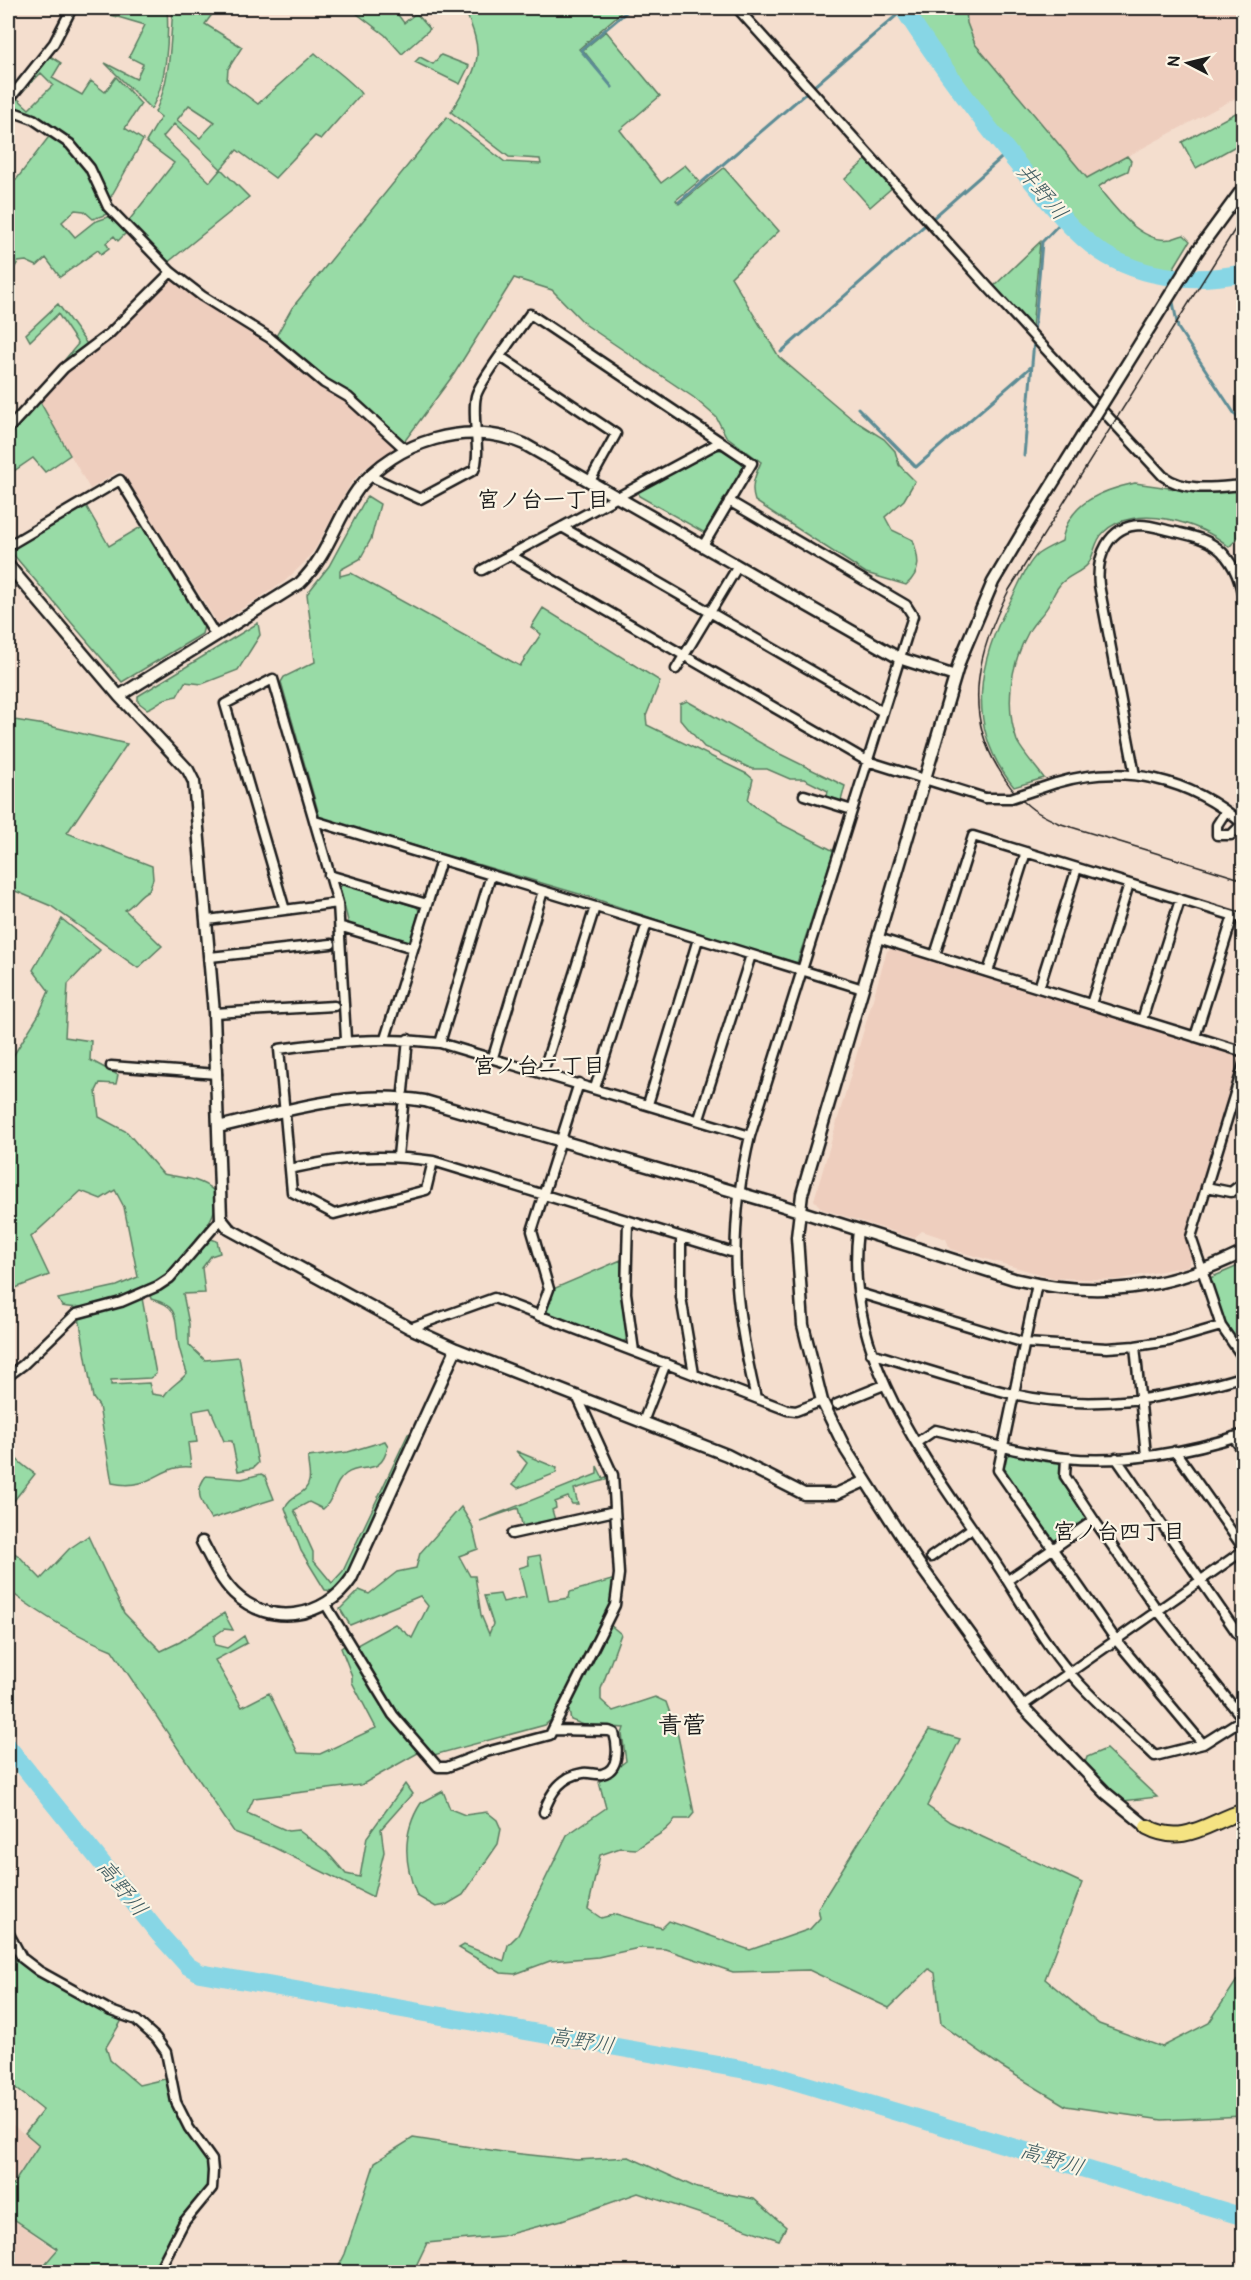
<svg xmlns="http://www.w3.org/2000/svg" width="1251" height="2280" viewBox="0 0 1251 2280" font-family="Pangolin,'Klee One',sans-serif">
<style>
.built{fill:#eecebe}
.green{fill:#98dba6;stroke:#5a7c61;stroke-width:1.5;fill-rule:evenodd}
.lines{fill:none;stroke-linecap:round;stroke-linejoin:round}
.stream{stroke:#5c8c95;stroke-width:3}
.river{stroke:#87d6e5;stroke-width:18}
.minor-casing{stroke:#1c1c1c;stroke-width:13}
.tertiary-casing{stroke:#1c1c1c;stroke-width:15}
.trunk-casing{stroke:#1c1c1c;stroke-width:18}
.minor{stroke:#fcf5e5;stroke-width:8}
.tertiary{stroke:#fcf5e5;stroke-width:10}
.trunk{stroke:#f5e382;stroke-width:14}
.tram{stroke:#1c1c1c;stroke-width:1.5}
.minor-bridge-casing{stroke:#1c1c1c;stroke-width:13;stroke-linecap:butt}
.tertiary-bridge-casing{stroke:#1c1c1c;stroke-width:15;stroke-linecap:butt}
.minor-bridge{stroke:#fcf5e5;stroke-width:8}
.tertiary-bridge{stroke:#fcf5e5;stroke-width:10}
.labels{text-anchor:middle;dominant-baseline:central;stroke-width:4.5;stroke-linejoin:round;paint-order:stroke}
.water-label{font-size:22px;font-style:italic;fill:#415d62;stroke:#fcf5e5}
.neighbourhood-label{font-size:22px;font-weight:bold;fill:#1c1c1c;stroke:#fcf5e5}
.quarter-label{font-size:24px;font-weight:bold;fill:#1c1c1c;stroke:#fcf5e5}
</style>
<rect width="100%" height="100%" fill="#f4dece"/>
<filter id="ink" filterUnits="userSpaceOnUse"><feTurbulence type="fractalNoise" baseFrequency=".0167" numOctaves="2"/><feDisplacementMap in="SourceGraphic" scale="12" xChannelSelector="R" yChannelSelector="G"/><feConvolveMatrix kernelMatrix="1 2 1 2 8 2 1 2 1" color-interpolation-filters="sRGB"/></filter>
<g filter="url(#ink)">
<path class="built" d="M966,8H1243V94L1087,178L975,44L967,23Z
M170,277L268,340L346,399L395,444V449L365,468L351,483L315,549L304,563L284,582L218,624L123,473L119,471L90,489L39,400L67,369Z
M893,948L1237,1056L1240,1060L1185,1238L1192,1257L1188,1266L1116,1280L1054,1278L950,1249L946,1239L922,1231L914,1238L822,1209L814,1200L887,951Z
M8,2121L38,2145L8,2190Z
M8,2216L56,2250L35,2272H8Z"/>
<path class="green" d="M113,8H167C169,38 167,83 151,109L105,63L136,79L143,64L129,57L145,25L108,14Z
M173,8L216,9L205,24L242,47L228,69L227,81L258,104L261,101L315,53C328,65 354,82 361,94L321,139L315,136L275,178L237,150L221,169L249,197L167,263L127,223L174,163L146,142L161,117L155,112C171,80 170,43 173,8ZM189,105L215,122L200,138L177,120ZM174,124L221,169L210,182L163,137Z
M362,8H393L404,23L416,13L430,29L402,54L385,35L356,13Z
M464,8H626L579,49L613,88L583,50L606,31L660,96L620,130L661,183L685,165L699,181L676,200L679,204L724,168L779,231L731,277L779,357L852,419L884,439L895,451L899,465L915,481L904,500L885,517L892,530L913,540C919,559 922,571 906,585L866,573L755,501C750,486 755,476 761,462L726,436L716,417L693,397L586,325L552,290L514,278L454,374L404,442L275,338L292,308L447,117L505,162L541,164L540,159L509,157L451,112C478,65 487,59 464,8Z
M915,8H966L967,23L975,44L1087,178L1127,156L1131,161L1128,171L1112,178L1098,187C1114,207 1141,244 1171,239C1176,238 1179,236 1184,235L1190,241L1170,274L1111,253L1096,244L1068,218L948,72L912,15Z
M441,55L469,66L460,84L415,62L420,57L433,64Z
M50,56L61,63L52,78L82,95L91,81L105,92L116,77L141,104L125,128L143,140L108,202L87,159L8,107L17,98L29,109L53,85L41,73L21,93Z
M1243,109V142L1196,168L1182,142Z
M51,134L78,154L110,213L93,219L84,211L75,210L62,222L75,237L94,222L111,216L127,232L118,241L114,236L106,243L109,248L101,254L98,250L60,277L46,258L37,266L26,261L18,262L8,278V174L16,180Z
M868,158L894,186L870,207L845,179Z
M1040,242L1032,329L994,286Z
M58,304L87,344L62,363L78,344L58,314L30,341L26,334Z
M39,400L70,455L45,472L33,458L8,475V432Z
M716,450H723L742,462L743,469L705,533L639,496L638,492Z
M1135,483L1197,492L1243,490V533L1229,547C1202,522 1134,503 1104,532C1094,541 1095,554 1088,564C1081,573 1066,576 1059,586C1054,592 1052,599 1048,606C1043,615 1034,621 1029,631C1011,663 1004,705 1017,741C1023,753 1035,766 1044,778L1014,787C965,728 977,660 1012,598C1019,585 1027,563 1038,554C1045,549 1054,545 1062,541C1068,503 1102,490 1135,483Z
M367,496L380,504L371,539L360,559L340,570V576L351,573L520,666L541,634L531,627L543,608L660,681L646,716L647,725L747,774L753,779L748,800C756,810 769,813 777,822L834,851L797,963L704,936L593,898L320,818L281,682L284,677L315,662L307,594L329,566Z
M85,504L109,546L144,525L204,626L202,634L122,682L12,553V548Z
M258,623L260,635L238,670L202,684L185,682L177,696C158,699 160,704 147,709L138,702V696Z
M687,701L780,754L845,786L841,801L827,796L828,791L804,779H790L767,769H752L704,747L680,719V704Z
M8,719L45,725L127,744L67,833L152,866L153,879L149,890C139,894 135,904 125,910L162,946L138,968L51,906L8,888Z
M342,884L417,907L419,910L412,940L406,943L349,925L340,888Z
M62,919L100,950L68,984L65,1037L91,1041L90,1060L118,1075L116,1084L100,1083L96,1091L99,1117L127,1132L163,1174C181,1178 200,1178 214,1191C215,1199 216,1207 213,1214C206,1232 174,1271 158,1281C136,1296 86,1312 62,1306L58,1299L117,1286L138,1277L124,1207L115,1190L101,1199L81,1191L31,1237L49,1275L8,1291V1064L38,1016L49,991L33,970Z
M211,1239L217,1241L220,1253L211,1256L202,1268L205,1293L183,1294L189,1324V1345L205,1360L239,1357L258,1463L253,1468L238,1471L232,1441H224L210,1408L193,1411L197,1442L188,1443L191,1467C161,1463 152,1492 112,1483L99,1406L93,1398L79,1317L142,1298L156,1374L150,1378L111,1380V1385L149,1383L152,1394L164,1396C170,1386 180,1382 187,1373C184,1363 179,1351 178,1341C175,1317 179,1306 151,1299L150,1295L174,1280Z
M621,1260V1293L628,1339L622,1342L549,1314L546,1309L553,1289Z
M1243,1264V1350L1225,1323L1210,1278Z
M413,1432L346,1576L334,1591L325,1590L301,1551L285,1508C290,1494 307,1495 309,1481C311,1473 307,1465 308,1457L348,1452L385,1441L388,1446C381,1478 363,1462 346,1474C333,1483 335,1500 323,1509L309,1502L294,1510L313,1552V1560L332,1583L343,1571L408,1434Z
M8,1439C10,1457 21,1464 35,1474L8,1508Z
M516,1451L557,1468L556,1473L518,1488L513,1484L527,1463Z
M1011,1454L1056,1460L1061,1465L1059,1478L1086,1516L1085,1522L1057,1541L1052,1539L1004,1468L1006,1456Z
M597,1466L603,1478L609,1476V1479L574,1489L578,1504H572L568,1497L555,1502L556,1508L552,1510L555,1520L523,1528L518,1508L480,1521L597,1474Z
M261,1474L265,1476L274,1499L211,1519C202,1504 193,1492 206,1476L242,1479Z
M461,1507L472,1525L478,1549L459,1556L470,1576H475L481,1615L489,1634L493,1624L484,1596L500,1594L503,1602L526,1597L519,1568L529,1565L528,1557L540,1555L549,1601L569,1598L570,1592L615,1579L610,1603L553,1718L545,1725L434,1755L397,1713L357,1645L395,1624L412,1638L428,1606L420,1596L350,1625L340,1609L359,1590L369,1594L397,1572L416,1568L420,1553Z
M88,1536L124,1613L161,1651L180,1642L224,1613L233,1630L224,1629L214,1636L215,1645L227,1648L244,1636L247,1643L215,1660L242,1707L269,1693L298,1753L320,1754L376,1728L352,1682V1676L341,1648L344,1646L349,1652L399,1730L418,1753L361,1785L254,1798L247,1813L288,1831L298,1830L327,1852L346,1874L360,1877L367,1837L405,1784L412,1794L381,1829L384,1852L373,1897L273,1847L234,1832L112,1650C74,1635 40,1614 8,1590V1549L19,1556L41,1579L69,1549Z
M609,1624L621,1634L601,1689V1700L613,1711L655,1697L666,1702L678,1736L694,1813L689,1819H675C667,1833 650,1838 637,1849L620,1848L600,1855L588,1909L601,1918L616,1914L662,1928L669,1921L750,1950L810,1929L820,1918L818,1908L929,1730L960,1739L927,1806L950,1822L1082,1883L1045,1979L1099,2024L1162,2047L1209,2023L1243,1971V2116L1162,2120L1066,2106L1002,2067L941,2024L935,1973L929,1969L889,2008L809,1970L733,1972L665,1949L639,1948L598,1957L550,1961L515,1974L501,1973L459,1948L464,1945L504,1961L508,1945L518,1935L567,1835L606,1808L599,1782L626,1761L622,1734L624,1728L584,1725L571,1720L568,1707Z
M1106,1749L1157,1797L1123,1801L1085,1763L1087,1757Z
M443,1791L450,1809L465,1815L487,1812L497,1820L501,1829L498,1844L463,1895L446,1905L436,1907L417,1896C404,1865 402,1832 421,1803Z
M8,1940L36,1973L94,2007L120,2018L121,2022L106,2047L110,2060L139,2085L165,2079L172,2101L208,2161L210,2174L203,2196L190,2208L169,2238L155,2272H38L58,2249L8,2215V2192L39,2145L25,2133L43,2110L8,2082Z
M413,2138L503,2152L577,2160L629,2157L697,2188L754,2199L786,2227L779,2240L638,2193L562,2220L502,2236L427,2243L413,2272H336L345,2254L375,2162Z"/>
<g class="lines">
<path class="stream" d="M612,87L581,50L631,8
M679,202L904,9
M1168,277L1170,288
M1172,297L1178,328L1244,428
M1034,334L1042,242L1064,219
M781,352L1008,152
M858,408L916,467L1031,367
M1024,456L1034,341"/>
<path class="river" d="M903,8C942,68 984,124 1030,179C1055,208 1080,243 1115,260C1155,280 1200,282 1244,273
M8,1747L160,1935L188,1966L200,1973L774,2075L1244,2217"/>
<defs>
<path id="minor" d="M737,8L988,287L1163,476C1186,493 1216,487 1244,485
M8,101L54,43L72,8
M8,110L33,119L70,144L90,168L108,207L171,272L202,296L270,338L324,383L348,397L406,450
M501,357L616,434L590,481
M8,429L64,368L109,334L171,272
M370,476L420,499L474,470C482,453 471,417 476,396C479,382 519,330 530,314L752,463L703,546
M729,501L906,605L913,616L750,1136C727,1233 733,1301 756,1398
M562,527L883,712
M8,546L120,480L216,636
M510,555L867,761L985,798
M482,570L720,442
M676,669L738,566
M1135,775L1099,585C1096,557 1108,526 1140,525C1152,525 1165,530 1176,532C1193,536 1209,539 1222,552C1236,567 1240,582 1244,601
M1056,783C1124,763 1190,778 1244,825
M804,795L852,810
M1226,811L1217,825V835H1231L1244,822
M315,821L863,989
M329,875L427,904
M285,910L225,704L273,679L338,903L346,1039
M208,920L338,903
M342,927L413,948
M878,938L1244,1052
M935,955L973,836L1244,919
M210,957L331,944
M988,972L1026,852
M1039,988L1077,868
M1091,1004L1129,884
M214,1013L334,1006
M1142,1020L1180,900
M1195,1037L1233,916
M385,1039L441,860
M440,1043L491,875
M493,1057L543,891
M1244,1064L1191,1237L1221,1326L1244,1359
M111,1066L217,1074
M543,1072L595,907
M595,1088L647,923
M403,1091L408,1039
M648,1104L698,939
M699,1119L751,955
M398,1156L403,1106
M433,1161L426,1190L334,1214L292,1192L279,1049C334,1041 385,1037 440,1043L750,1136
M290,1169C343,1157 378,1153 433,1161L734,1253
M1206,1187L1231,1192L1244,1182
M628,1221L626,1293L634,1351
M858,1230C842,1358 929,1463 996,1563C1019,1598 1043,1642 1070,1673C1095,1703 1127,1729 1155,1756L1203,1744L1244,1718
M681,1237V1297L694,1374
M1037,1284L998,1470L1116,1640L1203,1744
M859,1293L1025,1343L1107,1348L1135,1346L1169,1341L1221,1326
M539,1316L549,1289L532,1231L579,1083
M410,1328L494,1298L787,1410L796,1411L822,1401
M1135,1346L1146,1455
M871,1353C918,1367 965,1383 1013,1394C1090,1412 1169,1399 1244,1376
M8,1376L23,1365L76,1314L121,1302L158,1286L170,1278L221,1219
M837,1404L884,1385
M643,1422L666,1363
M1233,1437L1244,1452
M916,1443L935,1430C978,1440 1022,1454 1066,1458C1123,1464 1189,1452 1244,1434
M1175,1451L1244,1549
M1066,1458L1065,1476L1094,1520L1158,1611L1243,1719
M1116,1458L1244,1643
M512,1534L615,1511
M931,1557L972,1528
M1008,1580L1094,1520
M326,1605L393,1715L438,1767H447L486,1752L550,1735L615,1605L619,1574L613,1475L577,1396
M1022,1706L1244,1550
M544,1812C550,1793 562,1776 583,1773C589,1772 596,1775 602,1774C620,1770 618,1746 614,1733L609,1731L553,1730
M8,1932L22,1958L39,1971L111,2011L136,2020L156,2038L166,2052L176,2102L189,2128L212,2160L213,2171L212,2188L184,2222L158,2272"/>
<path id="tertiary" d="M1198,250L1244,187
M1025,528L993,582L960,660L802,1194L797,1237L803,1325L822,1401L846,1450L919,1564L1022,1706L1107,1794L1147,1827
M8,565L119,696L188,770L194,782L214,1013L221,1219L229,1229L410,1328L456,1349L727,1455L804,1494H836L865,1481
M119,696L300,583C328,556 336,519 358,489C395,441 469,419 524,444L899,658L955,676
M219,1127C288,1110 353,1089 425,1101L780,1205L1014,1279C1097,1299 1167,1290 1244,1252
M202,1542C211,1559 220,1579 234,1593C270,1628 325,1618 351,1579L456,1349"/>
<path id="trunk" d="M1147,1827C1185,1847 1208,1822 1244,1811"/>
</defs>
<use href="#minor" class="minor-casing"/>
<use href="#tertiary" class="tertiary-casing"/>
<use href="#trunk" class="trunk-casing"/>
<use href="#minor" class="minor"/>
<use href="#tertiary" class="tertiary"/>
<use href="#trunk" class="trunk"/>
<path class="tram" d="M1244,215L1009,590C979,648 962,709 998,768C1006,782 1017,797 1030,807C1038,814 1049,818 1058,823L1244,880"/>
<defs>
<path id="minor-bridge" d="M985,798H1011L1056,783"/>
<path id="tertiary-bridge" d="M1025,528L1198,250"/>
</defs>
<use href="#minor-bridge" class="minor-bridge-casing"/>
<use href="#tertiary-bridge" class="tertiary-bridge-casing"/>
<use href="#minor-bridge" class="minor-bridge"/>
<use href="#tertiary-bridge" class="tertiary-bridge"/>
</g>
</g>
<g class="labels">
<g class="water-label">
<text transform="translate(1042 192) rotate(50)">井野川</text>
<text transform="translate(122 1888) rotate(51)">高野川</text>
<text transform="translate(582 2041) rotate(10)">高野川</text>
<text transform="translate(1052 2159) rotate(17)">高野川</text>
</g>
<g class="neighbourhood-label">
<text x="543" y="500">宮ノ台一丁目</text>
<text x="539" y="1066">宮ノ台二丁目</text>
<text x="1119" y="1532">宮ノ台四丁目</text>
</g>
<g class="quarter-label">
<text x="682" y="1725">青菅</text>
</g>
</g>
<rect width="1251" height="2280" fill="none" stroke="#fcf5e5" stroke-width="30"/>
<rect x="15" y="15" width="1221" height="2250" fill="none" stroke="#1c1c1c" stroke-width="2" filter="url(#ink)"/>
<g transform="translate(1188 63) rotate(277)" stroke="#fcf5e5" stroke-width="4.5" paint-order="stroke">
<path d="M0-4.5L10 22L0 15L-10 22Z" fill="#1c1c1c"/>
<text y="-9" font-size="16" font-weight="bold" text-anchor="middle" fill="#1c1c1c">N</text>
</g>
</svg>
